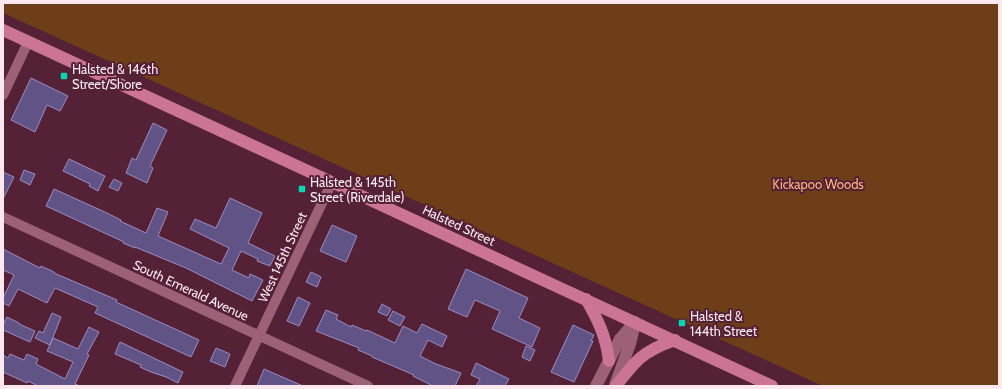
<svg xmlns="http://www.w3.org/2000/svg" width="1002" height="389" viewBox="0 0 1002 389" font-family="Cabin,sans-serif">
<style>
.green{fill:#6d3e17}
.building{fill:#625386;stroke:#9b8cc3}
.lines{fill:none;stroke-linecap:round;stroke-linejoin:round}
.street{stroke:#9c6176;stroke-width:10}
.secondary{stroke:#9c6176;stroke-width:12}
.primary{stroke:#cb7495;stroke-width:12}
.poi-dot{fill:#09d5b5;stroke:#542136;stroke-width:1.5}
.labels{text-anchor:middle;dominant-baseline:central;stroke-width:4;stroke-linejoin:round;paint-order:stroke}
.poi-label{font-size:13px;fill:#fde8ef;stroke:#542136;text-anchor:start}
.park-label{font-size:13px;fill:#feb57e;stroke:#542136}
.street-label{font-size:13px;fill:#fde8ef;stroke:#542136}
</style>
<rect width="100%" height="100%" fill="#542136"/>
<path class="green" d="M3,3H999V386H823L3,13Z"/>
<path class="building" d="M31,78L68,96L60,111L47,105L35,132L11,120Z
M153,123L167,130L150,166L153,168L147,183L126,173L132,158L136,160Z
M69,159L105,176L98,191L89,186L90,184L63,171Z
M24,170L35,174L30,185L20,180Z
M3,172L14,177L3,199Z
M114,179L122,183L118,191L109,187Z
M54,189L107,213L121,220L120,221L146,233L157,208L168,212L158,236L221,264L229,248L190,229L195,219L216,228L230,198L262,213L248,243L275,256L270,266L257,261L258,259L241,251L232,270L249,278L250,274L263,280L252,301L186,268L135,247V248L123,243L124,242L46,206Z
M332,225L357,236L346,262L320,251Z
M3,249L40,268L41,266L54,272V273L117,300L116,302L199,340L191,357L95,313L98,307L55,288L47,303L18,289L9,306L3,303V298L14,275L3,270Z
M466,269L528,298L519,318L540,328L532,347L492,329L500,311L475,300L467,317L448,309Z
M311,272L321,277L317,287L306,282Z
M298,297L310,303L299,326L287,321Z
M382,304L391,309L387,316L378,312Z
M326,310L338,315L336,319L351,327L352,325L366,331L367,330L395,343L403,326L417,333L422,324L447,336L442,347L428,340L420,356L436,364L461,373L455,386H433L413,376L414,375L372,357V356L358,350L359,348L316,331Z
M393,311L405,317L400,326L388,320Z
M52,313L61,317L50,345L35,338L39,331L43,333Z
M7,317L19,323V324L35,331L30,342L3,330V325Z
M573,325L594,335L591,341H593L574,382L551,372Z
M89,327L99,332L87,354L89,355L75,384L80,386H38L28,381L27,383L3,372V355L8,358L10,354L24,360L27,354L38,359L36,364L65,379L73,362L47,351L53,338L78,349Z
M120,342L183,372L178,383L166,377L151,372L140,367L141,365L115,354Z
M526,346L535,350L530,361L522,357Z
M216,348L230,354L225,367L210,361Z
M476,363L509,379L505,386H476L480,379L471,375Z
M264,369L303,386H257Z"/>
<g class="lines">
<path class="street" d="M3,95L28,42
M3,217L368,386
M235,386L332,182"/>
<path class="secondary" d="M615,385L630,344L635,323
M596,386L620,339L635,322"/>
<path class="primary" d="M3,30L772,386
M586,299C598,320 606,336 609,361
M616,386C636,360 643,351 675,340"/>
</g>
<g class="poi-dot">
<rect x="60" y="72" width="8" height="8" rx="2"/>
<rect x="298" y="185" width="8" height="8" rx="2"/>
<rect x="678" y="319" width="8" height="8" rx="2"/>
</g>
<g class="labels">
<g class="poi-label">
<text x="72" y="69">Halsted &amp; 146th<tspan x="72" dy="15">Street/Shore</tspan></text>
<text x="310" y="182">Halsted &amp; 145th<tspan x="310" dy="15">Street (Riverdale)</tspan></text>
<text x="690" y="316">Halsted &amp;<tspan x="690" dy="15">144th Street</tspan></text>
</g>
<g class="park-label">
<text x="818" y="184">Kickapoo Woods</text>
</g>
<g class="street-label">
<text transform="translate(459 225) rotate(25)">Halsted Street</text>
<text transform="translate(282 257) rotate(-65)">West 145th Street</text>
<text transform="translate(191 290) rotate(25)">South Emerald Avenue</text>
</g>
</g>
<rect width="1002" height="389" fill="none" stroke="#fde8ef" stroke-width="8"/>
</svg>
